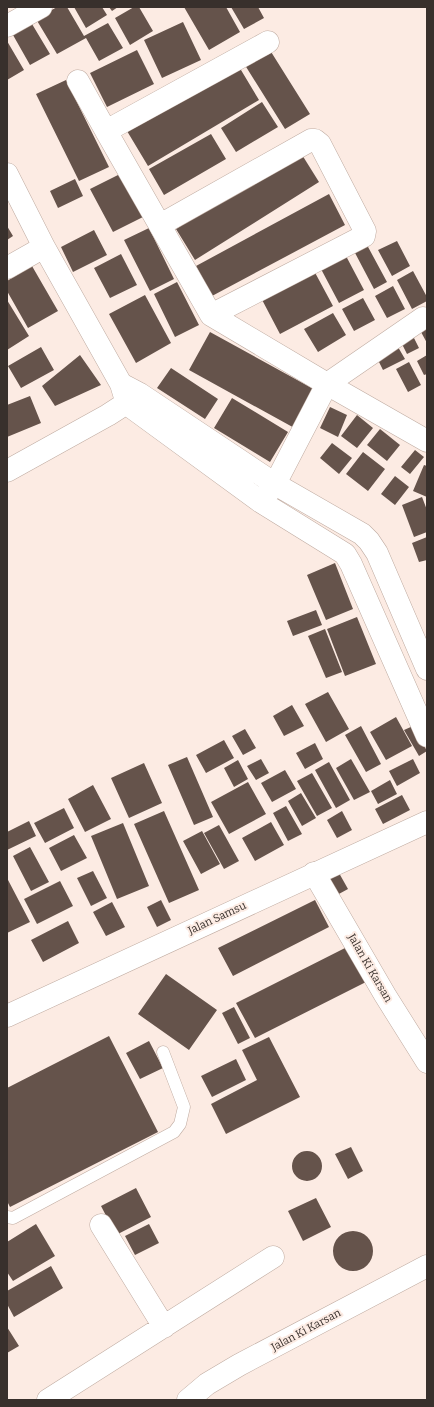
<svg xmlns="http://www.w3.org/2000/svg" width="434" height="1407" viewBox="0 0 434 1407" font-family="Bitter,serif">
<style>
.building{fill:#65534b}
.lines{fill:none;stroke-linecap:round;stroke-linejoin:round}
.service-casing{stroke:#bfaba1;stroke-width:13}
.minor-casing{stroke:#bfaba1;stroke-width:23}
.tertiary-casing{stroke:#bfaba1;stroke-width:23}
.service{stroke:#fff;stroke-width:12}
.minor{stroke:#fff;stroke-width:22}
.tertiary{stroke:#fff;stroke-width:22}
.labels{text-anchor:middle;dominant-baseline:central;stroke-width:4;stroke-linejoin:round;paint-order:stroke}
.street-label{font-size:11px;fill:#38302c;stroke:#fcebe3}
</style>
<rect width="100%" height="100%" fill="#fcebe3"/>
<path class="building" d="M57,7H67L84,36L108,23L123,48L99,61L86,38L57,54L36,19Z
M74,7H102L107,15L86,28Z
M109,7H118L112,11Z
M134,7H139L153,31L130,45L115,18Z
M184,7H226L240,32L209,50Z
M231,7H258L264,18L244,29Z
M183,22L201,60L162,78L144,40Z
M32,24L50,54L30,65L13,35Z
M7,41L24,70L7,80Z
M268,47L310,114L285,129L243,62Z
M137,50L154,84L107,107L90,73Z
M238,65L259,100L148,166L127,131Z
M66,80L109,167L79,181L36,94Z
M262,102L278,127L236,152L221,128Z
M211,134L226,159L164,195L149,169Z
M299,150L319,182L195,260L176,229Z
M120,174L143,217L113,232L90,189Z
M75,179L83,196L58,208L50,191Z
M329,194L345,225L212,296L196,266Z
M7,226L13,236L7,240Z
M149,228L174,279L150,291L124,240Z
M94,230L107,255L73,272L61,247Z
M397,241L410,266L392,276L378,250Z
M367,245L387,282L374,289L354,251Z
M121,254L137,285L110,298L94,268Z
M346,256L364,290L339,303L321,269Z
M32,266L58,311L28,328L7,291V281Z
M312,267L333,306L280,334L259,294Z
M413,271L427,297V301L412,309L397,280Z
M177,282L199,325L175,337L154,294Z
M393,286L405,309L387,318L375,296Z
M145,295L171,343L136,363L109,314Z
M363,298L375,320L354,331L342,309Z
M7,300L29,336L7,350Z
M333,313L346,335L318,352L304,329Z
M427,329V343L421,332Z
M210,332L319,392L298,430L189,370Z
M413,336L419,348L407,354L401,342Z
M41,347L54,370L21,388L8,366Z
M398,347L405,359L383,370L377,358Z
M80,355L101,385L55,406L42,386Z
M427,355V374L424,375L417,361Z
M409,362L421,385L408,392L396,369Z
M171,368L218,399L205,419L157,388Z
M30,396L41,423L7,437V405Z
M232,398L288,432L270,462L214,428Z
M330,407L347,415L338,437L320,428Z
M357,415L373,428L357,448L341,436Z
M380,429L400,445L387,461L367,445Z
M332,443L352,458L339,474L320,458Z
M415,450L424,457L410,474L401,467Z
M363,452L385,469L368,491L346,474Z
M424,465L427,466V497L413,491Z
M395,476L409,487L395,505L381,494Z
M422,497L427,510V532L414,537L402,505Z
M427,537V560L419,562L412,543Z
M335,563L353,609L326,620L307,575Z
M316,610L322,625L293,636L287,621Z
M357,617L376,664L345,676L327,629Z
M325,629L342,672L326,678L308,636Z
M328,692L349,729L326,742L305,704Z
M292,705L304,726L284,736L273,716Z
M396,717L412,746L386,760L370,732Z
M361,726L381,764L366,772L345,735Z
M413,726L427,751L419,756L404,730Z
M245,729L256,748L243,755L232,736Z
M224,740L234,758L206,773L196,755Z
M315,743L323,759L305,769L296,753Z
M187,757L213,817L194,825L168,765Z
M261,759L269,773L256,780L247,766Z
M351,759L370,792L354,800L336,768Z
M413,759L420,773L397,786L389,771Z
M238,760L248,779L234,787L224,768Z
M329,762L350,800L336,808L315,770Z
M144,763L162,803L129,818L111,778Z
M285,770L296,789L272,802L261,783Z
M312,773L332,808L317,816L297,781Z
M390,780L397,794L378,804L371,791Z
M248,782L266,814L229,834L211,802Z
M93,785L111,819L85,832L68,799Z
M301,793L316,818L302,826L288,801Z
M402,795L410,810L383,824L375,809Z
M286,806L302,834L288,841L273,813Z
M64,808L74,828L45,843L34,823Z
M164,811L199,890L169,903L134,824Z
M342,811L352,830L337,838L327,820Z
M29,821L36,836L7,850V832Z
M271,822L284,845L255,861L242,838Z
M123,823L149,886L117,899L91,836Z
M219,825L239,861L224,869L204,833Z
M202,831L220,864L201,874L183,841Z
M74,835L87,858L61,871L49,848Z
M30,847L49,882L31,891L13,856Z
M93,871L107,898L91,906L77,878Z
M339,873L348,889L337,895L328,879Z
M7,878L30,922L7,933Z
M60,881L73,906L37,924L24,899Z
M161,900L171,920L157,927L147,907Z
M315,900L329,927L233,976L218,948Z
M112,902L125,927L106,936L93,912Z
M68,921L79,943L43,962L31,940Z
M347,947L366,982L255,1038L236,1003Z
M166,974L217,1010L189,1050L138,1014Z
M234,1007L250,1038L238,1044L222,1013Z
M109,1036L158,1132L10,1207L7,1201V1088Z
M269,1037L300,1097L226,1134L211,1104L257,1080L242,1050Z
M149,1041L163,1068L140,1079L126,1053Z
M236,1059L246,1080L212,1097L201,1076Z
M351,1147L363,1171L348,1179L335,1154Z
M292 1166a15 15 0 1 1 30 0a15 15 0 1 1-30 0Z
M136,1188L151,1217L116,1235L101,1206Z
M316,1198L331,1227L303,1241L288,1211Z
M36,1224L55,1256L13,1281L7,1272V1242Z
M149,1224L159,1243L135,1255L125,1236Z
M333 1251a20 20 0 1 1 40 0a20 20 0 1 1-40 0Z
M51,1266L63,1288L14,1317L7,1304V1291Z
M7,1327L19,1346L7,1353Z"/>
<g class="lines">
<defs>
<path id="service" d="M7,1217L13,1218L174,1132L180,1124L184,1107L163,1052"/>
<path id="minor" d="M7,26L41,7
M268,42L106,131L211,315L327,384L427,441
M78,81L106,131
M7,174L44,247
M160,225L311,140H315L320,144L365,231L364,236L211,315
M7,268L44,247L121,384L127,404L261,502L345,554L351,564L427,736
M121,384L140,394L275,484L362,534L369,541L377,553L427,669
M7,471L108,415L139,395
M266,495L275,484L327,384L423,318
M314,873L385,995L427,1062
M101,1225L164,1327
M48,1400L273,1257
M188,1400L207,1384L239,1365L427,1266"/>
<path id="tertiary" d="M7,1016L427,822"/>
</defs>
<use href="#service" class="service-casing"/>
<use href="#minor" class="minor-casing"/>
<use href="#tertiary" class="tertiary-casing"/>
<use href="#service" class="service"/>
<use href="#minor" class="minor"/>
<use href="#tertiary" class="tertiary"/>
</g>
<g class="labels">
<g class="street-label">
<text transform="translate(217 918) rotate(-25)">Jalan Samsu</text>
<text transform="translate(370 968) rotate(60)">Jalan Ki Karsan</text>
<text transform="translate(306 1330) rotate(-28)">Jalan Ki Karsan</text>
</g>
</g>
<rect width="434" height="1407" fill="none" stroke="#38302c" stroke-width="16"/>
</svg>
